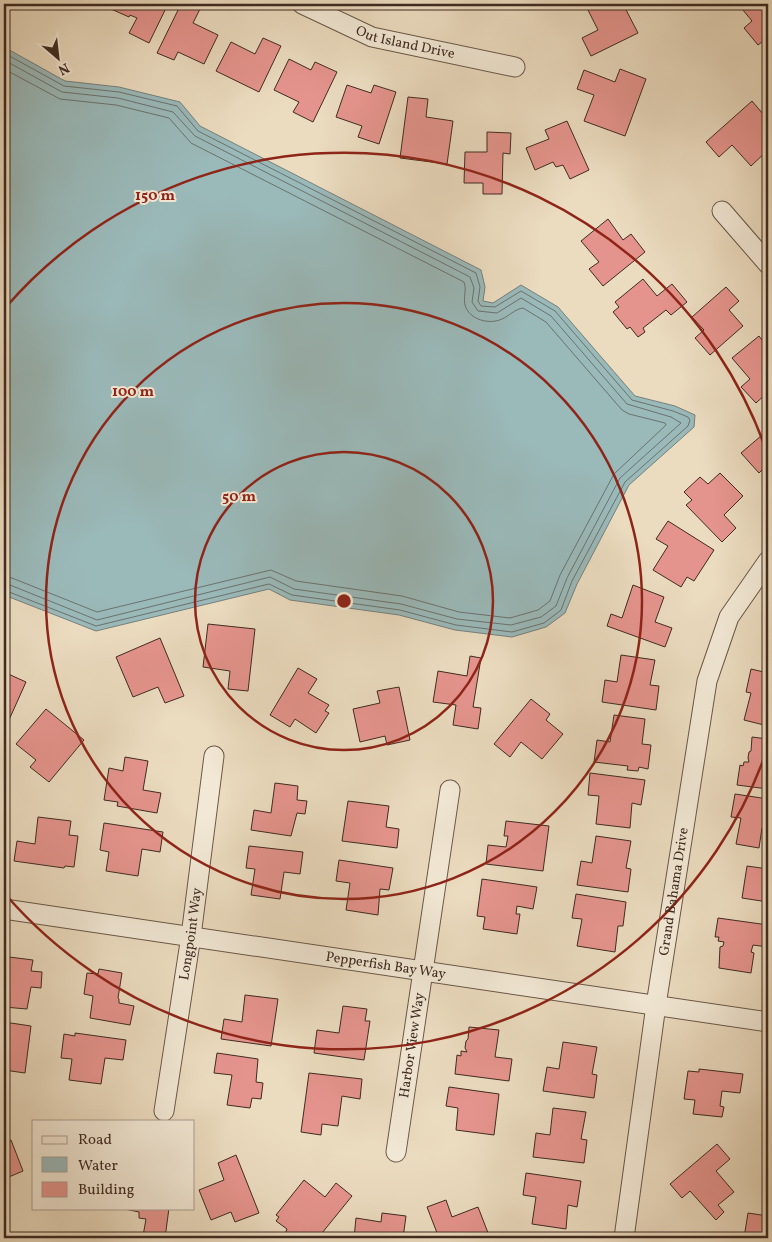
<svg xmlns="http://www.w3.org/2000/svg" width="772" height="1242" viewBox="0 0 772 1242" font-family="Vollkorn,serif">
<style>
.water{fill:#9ab9b9;stroke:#76807c}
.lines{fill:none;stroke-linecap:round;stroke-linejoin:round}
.shore{stroke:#6c726d;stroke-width:1}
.building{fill:#e5948d;stroke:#3f2b21}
.street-casing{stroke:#6a5748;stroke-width:21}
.street{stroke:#f2e8d5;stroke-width:19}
.ring{fill:none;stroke:#8f2418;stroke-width:2.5}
.labels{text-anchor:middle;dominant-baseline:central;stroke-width:4;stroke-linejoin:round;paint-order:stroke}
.street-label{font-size:14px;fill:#3f2b21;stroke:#f2e8d5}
.centre{fill:#8f2418;stroke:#f2e8d5;stroke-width:2.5}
.ring-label{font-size:15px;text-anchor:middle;font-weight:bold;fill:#8f2418;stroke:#f2e8d5;stroke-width:4;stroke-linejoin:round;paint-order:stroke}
</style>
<rect width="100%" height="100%" fill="#ebdbbf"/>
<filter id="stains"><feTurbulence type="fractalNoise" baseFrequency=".004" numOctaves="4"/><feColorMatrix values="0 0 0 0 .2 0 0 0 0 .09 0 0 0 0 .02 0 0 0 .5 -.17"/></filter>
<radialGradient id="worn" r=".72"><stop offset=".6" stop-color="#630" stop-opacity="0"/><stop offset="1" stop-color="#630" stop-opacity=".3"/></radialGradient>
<path class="water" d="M4,47L65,81L119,87L180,102L200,126L481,270L485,287L483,301L493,303L521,285L558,307L635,396L675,406L695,415L694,427L629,485L577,584L565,613L546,627L512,637L455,630L399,615L290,600L269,589L96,631L4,595Z"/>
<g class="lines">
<path class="shore" d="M4,53L64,86L119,92L177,106L198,131L476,273L480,287L478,301L481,306L495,307L521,291L555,311L632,400L673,411L688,417L690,420L688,426L625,482L572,581L561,610L544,623L512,632L456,625L400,610L292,595L269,584L96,626L4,590
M4,60L62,92L118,98L173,112L195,136L470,277L474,288L472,302L478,311L497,313L521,298L551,316L627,404L671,417L681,423L620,478L567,578L556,606L541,617L511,625L457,619L401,604L294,589L270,577L97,620L10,585L4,584
M4,69L60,99L116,105L169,118L191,143L464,282C467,290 463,297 465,305C469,320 490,325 502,319C509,316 515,309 523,308L546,322L622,410L629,414L665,423L666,425L614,474L560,575L550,601L538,610L510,618L459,612L402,596L296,581L271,570L97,612L12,578L4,577"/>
</g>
<path class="building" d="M113,4H168L149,43L129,33L137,18L130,15L129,17L111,9Z
M181,4H195L201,7L193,23L218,35L204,64L178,52L174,60L157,53Z
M585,4H623L638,33L591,56L582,38L598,30Z
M738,4H768V40L767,38L758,45L744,28L752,21Z
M263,38L281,46L259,92L216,71L231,42L255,54Z
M289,59L311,70L315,62L337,72L313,122L293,112L299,102L274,90Z
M620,69L646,79L625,136L584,121L594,95L577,89L584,70L615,82Z
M347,85L371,93L374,85L396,92L379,144L358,137L362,126L336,117Z
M408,97L428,99L426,117L453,121L447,164L400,158Z
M752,101L768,120V150L751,166L732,145L719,157L706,142Z
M567,121L589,170L570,179L563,165L556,167L553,162L535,170L526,148L549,139L545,130Z
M487,132L511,133L510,154L503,153L502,194H483V183H464L465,152H487Z
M768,163V181L762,173L765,171L762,168Z
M608,219L623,240L631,234L645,252L603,286L589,269L599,262L581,241Z
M643,279L657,296L672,284L687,302L671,315L666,310L643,328L645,332L638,337L630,327L627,329L613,312L619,307L615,302Z
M726,287L739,301L729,310L743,326L710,355L695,338L704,330L692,317Z
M759,336L768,348V392L756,403L741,387L750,379L732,358Z
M768,430V464L759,473L741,453Z
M720,473L743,496L724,515L736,528L722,542L686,505L692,500L684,492L700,477L708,484Z
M668,521L714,550L694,581L687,577L681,587L653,570L668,546L656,539Z
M633,585L664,597L655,622L672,628L665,647L607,626L611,614L622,618Z
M208,624L255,629L248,691L228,689L230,671L203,667Z
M160,638L184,696L165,703L158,687L133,697L116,657Z
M621,655L655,660L650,685L659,686L656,710L602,702L605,680L617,682Z
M470,656L481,658L473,707L481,708L478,729L453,725L456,705L433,702L438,671L467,676Z
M298,668L317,679L308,693L329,705L325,711L329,713L316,733L295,719L290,727L270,715Z
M751,669L768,673V726L744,720L751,693L746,692Z
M6,673L26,682L4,731V677Z
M399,687L410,740L387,745L385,736L360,742L353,709L380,703L377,691Z
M531,699L550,714L546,720L563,734L542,759L521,742L510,757L494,744Z
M46,709L84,740L49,782L30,767L36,760L16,744Z
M614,715L645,719L642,744L651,745L648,769L639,767L638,771L627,770L628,766L594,762L597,740L610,742Z
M752,737L768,739V789L737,785L740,765L743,766L744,762H749L748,758L749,752L751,751Z
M125,757L148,761L143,790L161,793L157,813L117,806L118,802L104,800L109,768L123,771Z
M590,773L645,780L641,805L632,803L630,828L596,824L599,796L588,795Z
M275,783L298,786L297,800L307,801L305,814L297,813L291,836L251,830L254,810L271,813Z
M735,794L768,799V829L762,828L759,848L736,844L741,818L731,817Z
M348,801L389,806L386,827L399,829L397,848L342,841Z
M38,817L71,821L69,835L78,836L74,867L65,866L64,868L14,861L17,841L35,844Z
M506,821L549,826L543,871L486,864L488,845L506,847L508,836H504Z
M104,823L163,832L160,852L142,849L138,876L106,871L109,852L100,850Z
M596,836L631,841L626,868L631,869L628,892L577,885L581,861L592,863Z
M249,846L303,852L300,874L284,872L280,899L251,895L255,869L246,868Z
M339,860L393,868L389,890L380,889L378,915L346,910L350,883L336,881Z
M747,866L768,869V902L742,898Z
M482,879L537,887L533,909L517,906L516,914H520L517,934L483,929L485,917L477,916Z
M576,894L626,902L623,926H618L615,952L577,946L582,919L572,918Z
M718,918L768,925V947L753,945L751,952L754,953L751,973L719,968L720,947L723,946L724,942L718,941L719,937H715Z
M9,957L33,960L31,971L42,972L41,988L31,987L27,1009L4,1007V987H6Z
M99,969L122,973L118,998L119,999V1003L134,1006L130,1025L90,1018L93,996L84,994L87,973L98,974Z
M245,995L278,999L271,1046L221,1039L224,1019L242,1022Z
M343,1006L367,1009L365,1021H370L364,1060L314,1053L317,1030L339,1033Z
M4,1022L31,1026L25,1073L4,1070Z
M469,1027L499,1030L495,1057L512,1059L509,1081L455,1074L457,1055L461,1056V1051L467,1052L465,1048L466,1041L468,1039Z
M75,1033L126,1040L123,1060L105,1058L101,1084L69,1080L72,1059L61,1058L64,1034L75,1036Z
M563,1042L597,1047L592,1074L597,1075L594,1098L543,1091L547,1067L559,1069Z
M217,1053L258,1059L256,1082L263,1083L261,1099L252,1098L250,1108L227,1105L232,1075L214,1073Z
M699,1069L743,1074L740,1093L722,1091L720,1106L724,1107L722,1117L693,1114L695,1100L684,1099L688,1071L699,1072Z
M309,1073L362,1079L360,1099L342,1096L338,1126L322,1124L321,1135L301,1132Z
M449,1087L499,1094L494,1135L456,1130L458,1108L446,1106Z
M553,1108L586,1112L581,1139L587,1140L584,1163L533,1157L536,1133L550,1135Z
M11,1140L23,1171L4,1179L9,1192L4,1194V1143Z
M717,1144L730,1159L716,1171L734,1192L718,1205L724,1212L716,1220L690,1191L682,1198L670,1184Z
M236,1155L259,1213L235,1222L231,1212L211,1220L199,1190L224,1180L218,1163Z
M526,1173L581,1181L577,1207L568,1205L566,1229L532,1224L536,1197L523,1195Z
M304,1180L325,1197L336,1183L352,1196L318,1238H290L285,1234L287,1229L276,1221L279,1217L276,1215Z
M446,1200L452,1217L478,1207L490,1238H439L427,1207Z
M120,1208H169L165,1238L143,1236L146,1219L139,1218V1212Z
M382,1213L406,1216L403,1238H354L356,1218L381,1222Z
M748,1213L768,1216V1238H744Z"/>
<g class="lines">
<defs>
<g id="street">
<path id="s1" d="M302,4L372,37L515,67"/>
<path d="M722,211L768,264"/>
<path id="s2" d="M4,909L768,1022"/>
<path id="s3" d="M164,1111L191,936L214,756"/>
<path id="s4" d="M396,1152L450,790"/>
<path id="s5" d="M624,1238L656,1005L707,681L729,617L768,561"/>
</g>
</defs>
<use href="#street" class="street-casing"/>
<use href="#street" class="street"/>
</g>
<g class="ring">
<circle cx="344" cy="601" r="149"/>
<circle cx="344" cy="601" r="298"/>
<path d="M768 747A448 448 0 0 1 6 895M6 307A448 448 0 0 1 768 455"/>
</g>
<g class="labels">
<g class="street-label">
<text stroke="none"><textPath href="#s1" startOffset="111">Out Island Drive</textPath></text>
<text stroke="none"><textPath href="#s5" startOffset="350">Grand Bahama Drive</textPath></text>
<text stroke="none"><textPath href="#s3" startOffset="179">Longpoint Way</textPath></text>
<text stroke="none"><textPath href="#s2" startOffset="386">Pepperfish Bay Way</textPath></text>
<text stroke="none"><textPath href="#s4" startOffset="108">Harbor View Way</textPath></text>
</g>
</g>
<circle cx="344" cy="601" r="8" class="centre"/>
<g class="ring-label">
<text x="155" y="200">150 m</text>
<text x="133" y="396">100 m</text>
<text x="239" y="501">50 m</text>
</g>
<rect width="772" height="1242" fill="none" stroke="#ebdbbf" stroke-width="20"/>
<rect x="5" y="5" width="762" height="1232" fill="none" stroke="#3f2b21" stroke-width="2.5"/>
<rect x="10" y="10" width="752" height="1222" fill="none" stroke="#3f2b21"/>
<rect x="32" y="1120" width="162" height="90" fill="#f2e8d5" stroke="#aa9c8d"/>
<rect x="42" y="1136" width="25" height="8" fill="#f2e8d5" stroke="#aa9c8d"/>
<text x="78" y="1144" font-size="15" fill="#3f2b21">Road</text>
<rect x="42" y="1157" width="25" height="15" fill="#9ab9b9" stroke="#aa9c8d"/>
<text x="78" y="1170" font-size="15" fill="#3f2b21">Water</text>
<rect x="42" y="1182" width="25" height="15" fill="#e5948d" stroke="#aa9c8d"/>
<text x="78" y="1194" font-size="15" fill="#3f2b21">Building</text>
<g transform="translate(58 58) rotate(152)" stroke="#f2e8d5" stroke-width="4" paint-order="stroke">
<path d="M0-4L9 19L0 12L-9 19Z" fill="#3f2b21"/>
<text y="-8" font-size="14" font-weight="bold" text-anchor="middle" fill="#3f2b21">N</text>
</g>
<rect width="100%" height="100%" filter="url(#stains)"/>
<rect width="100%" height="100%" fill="url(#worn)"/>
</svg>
